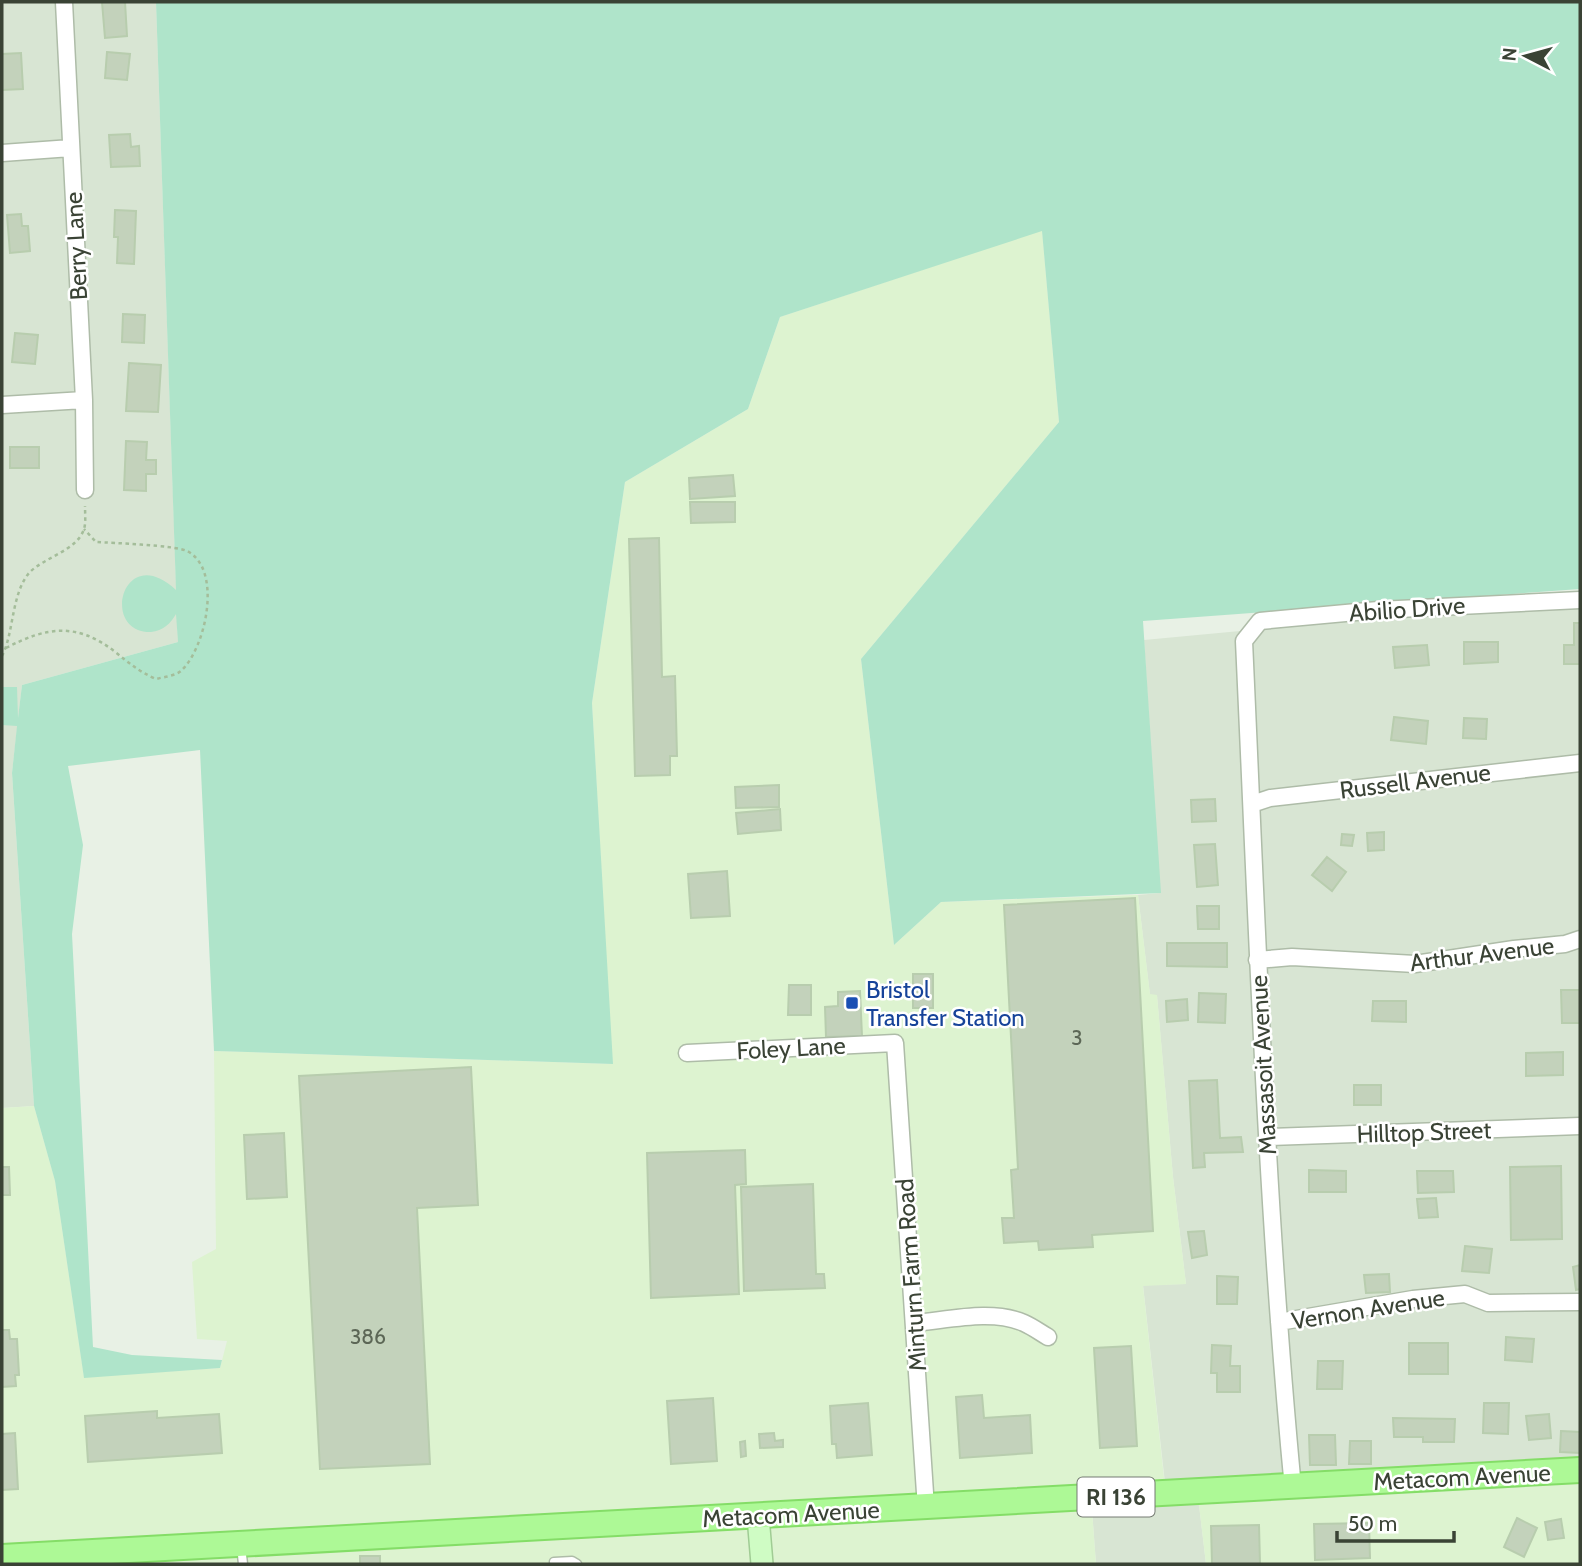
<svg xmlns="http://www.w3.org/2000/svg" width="1582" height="1566" viewBox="0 0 1582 1566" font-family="Cabin,sans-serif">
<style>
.residential{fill:#d8e5d3}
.commercial{fill:#ddf3d0}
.green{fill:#afe4ca}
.building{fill:#c3d2bb;stroke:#b8cdae;stroke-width:2}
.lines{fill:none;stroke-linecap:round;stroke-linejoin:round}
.lane-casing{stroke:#aebca8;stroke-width:11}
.street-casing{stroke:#aebca8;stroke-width:19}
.secondary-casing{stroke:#a0cc94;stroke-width:24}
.primary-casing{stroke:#84dd67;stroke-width:28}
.path{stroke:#a4bd9a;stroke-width:2.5;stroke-dasharray:3.5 3.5;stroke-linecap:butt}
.lane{stroke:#fff;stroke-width:8}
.street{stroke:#fff;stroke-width:16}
.secondary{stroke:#cffcc4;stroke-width:21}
.primary{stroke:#adf996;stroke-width:24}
.transit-dot{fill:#1a4fb4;stroke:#fff;stroke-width:2.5}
.labels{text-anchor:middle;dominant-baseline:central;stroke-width:5;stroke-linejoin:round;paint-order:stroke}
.number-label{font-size:21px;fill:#5c6756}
.shield{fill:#fff;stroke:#757b72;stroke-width:2}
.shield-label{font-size:23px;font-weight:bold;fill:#3a4335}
.street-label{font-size:24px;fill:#3a4335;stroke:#fff}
.transit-label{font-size:24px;fill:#164399;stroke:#fff;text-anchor:start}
</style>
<rect width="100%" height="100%" fill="#e8f1e5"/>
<path class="residential" d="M2,2H156L178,642L22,685L12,773L34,1106L2,1108Z
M1580,599V1457L1408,1466L1165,1483L1143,1285L1186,1284L1173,1177L1157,996L1150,995L1138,895L1160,893L1144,640Z
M1167,1505H1199L1206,1564H1096L1092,1510Z"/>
<path class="commercial" d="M1042,230L1059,422L861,659L894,945L941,902L1138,895L1150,994L1157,995L1173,1177L1186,1284L1143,1286L1167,1505L1092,1510L1096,1564H2V1108L34,1106L55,1181L84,1377L220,1368L227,1341L197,1339L192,1262L216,1249L214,1051L612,1064L592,703L625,482L748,409L780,317Z
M1580,1480V1564H1206L1199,1505Z"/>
<path class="green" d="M156,2H1580V589L1143,621L1161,893L941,902L894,945L861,659L1059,422L1042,231L780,317L748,409L625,482L592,703L613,1064L214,1051L200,750L68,766L83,845L72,934L93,1347L132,1355L222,1360L220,1368L84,1378L55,1181L34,1106L12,773L17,726L2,725V687H17L18,718L22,685L178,642L176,614C171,623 163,631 151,632C99,633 123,540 176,590Z"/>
<path class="building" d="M102,2H125L127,36L105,38Z
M107,52L130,54L127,80L105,78Z
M21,53L23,89L2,90V54Z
M130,134L131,147L139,146L140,166L111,167L109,135Z
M115,210L136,211L134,264L117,263L118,237H114Z
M21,214L22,226H28L30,251L10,253L7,215Z
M123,314L145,315L144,343L122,342Z
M15,333L38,335L35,364L12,362Z
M129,363L161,365L158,412L126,411Z
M126,441L147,442L146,460H156V474H146V491L124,490Z
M10,447H39V468H10Z
M733,475L735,496L690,499L689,478Z
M690,502H735V522L691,523Z
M659,538L662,677L675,676L677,756H670V775L635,776L629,539Z
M1574,623H1580V664H1564V645H1574Z
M1464,642H1498V662L1464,664Z
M1427,645L1429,665L1395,668L1393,647Z
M1394,717L1428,721L1426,744L1391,740Z
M1464,718L1487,719L1486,739L1463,738Z
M779,785V807L736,808L735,787Z
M1215,799L1216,821L1192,822L1191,800Z
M780,809L781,830L738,834L736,813Z
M1384,832V850L1368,851L1367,833Z
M1342,834L1354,835L1352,846L1341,845Z
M1215,844L1218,885L1197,887L1194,845Z
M1327,857L1346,872L1332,891L1312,875Z
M727,871L730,916L691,918L688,874Z
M1135,898L1153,1231L1092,1235L1093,1247L1039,1250L1038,1241L1004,1243L1002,1218H1014L1011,1170L1018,1169L1004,905Z
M1197,906H1219V929H1198Z
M1167,943H1227V967L1167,966Z
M913,974H933V1008H913Z
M789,985H811V1015H788Z
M1561,990H1580V1023H1562Z
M860,991L862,1036L826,1037L825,1007L838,1006V992Z
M1199,993L1226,994L1225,1023L1198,1022Z
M1187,999L1188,1020L1167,1022L1166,1001Z
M1373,1001H1406V1022L1372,1021Z
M1563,1052V1075L1526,1076V1053Z
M471,1067L478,1205L417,1208L430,1464L320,1469L299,1076Z
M1217,1080L1220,1138L1241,1137L1243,1152L1204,1153L1205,1167L1193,1168L1189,1081Z
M1354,1085H1381V1105H1354Z
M284,1133L287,1197L247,1199L244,1135Z
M745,1150L746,1184L735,1185L739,1294L651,1298L647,1153Z
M1561,1166L1562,1239L1511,1240L1510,1167Z
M2,1167H9L10,1195H2Z
M1309,1170L1346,1171V1192H1309Z
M1417,1171H1453L1454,1192L1418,1193Z
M813,1184L816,1274H824L825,1288L744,1291L741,1187Z
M1436,1198L1438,1217L1419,1218L1417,1199Z
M1204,1231L1207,1255L1192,1258L1188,1232Z
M1465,1246L1492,1249L1489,1273L1462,1271Z
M1580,1265V1289L1576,1290L1573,1267Z
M1389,1274L1390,1292L1366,1293L1364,1275Z
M1217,1276L1238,1277L1237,1304H1217Z
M2,1330H9L10,1339H17L19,1375H15L16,1386L2,1387Z
M1506,1337L1534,1339L1532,1362L1505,1360Z
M1409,1343H1448V1374H1409Z
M1212,1345L1231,1346L1230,1366H1240V1392H1217V1373H1211Z
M1131,1346L1137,1446L1100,1448L1094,1348Z
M1318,1361H1343L1342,1389H1317Z
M982,1395L984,1418L1030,1415L1032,1453L960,1458L956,1397Z
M713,1398L717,1461L671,1464L667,1401Z
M868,1403L872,1455L837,1458L836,1444H832L830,1406Z
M1484,1403H1509L1508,1434L1483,1433Z
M157,1411V1418L219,1414L222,1453L88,1462L85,1416Z
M1549,1414L1551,1438L1529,1440L1526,1416Z
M1393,1418L1455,1419L1454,1442H1423V1437H1394Z
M1561,1431L1580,1432V1453L1560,1452Z
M15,1433L18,1489L2,1490V1434Z
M774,1433L775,1441L783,1440V1447L760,1448L759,1434Z
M1309,1435H1335L1336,1465H1310Z
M745,1441L746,1456L741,1457L740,1442Z
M1350,1441H1371V1464H1349Z
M1517,1518L1537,1528L1524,1557L1504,1547Z
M1561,1519L1564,1538L1548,1540L1545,1522Z
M1369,1523L1370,1558L1315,1560L1314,1524Z
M1259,1525L1260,1564H1212L1211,1526Z
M360,1556H380V1564H360Z"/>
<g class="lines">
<defs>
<path id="lane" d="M241,1546L243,1564
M554,1562L572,1561L577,1564"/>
<path id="street" d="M64,2L84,400L85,490
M2,153L71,148
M2,405L84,400
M1252,804L1270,798L1580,763
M1257,960L1292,957L1415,964L1514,949L1565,944L1580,939
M687,1053L895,1043L926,1508
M1268,1137L1580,1126
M1279,1322L1413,1299L1465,1294L1488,1303L1580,1302
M915,1323C949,1320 992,1309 1024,1323C1033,1327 1041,1333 1048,1337
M1293,1488C1266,1206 1257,923 1244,641L1260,621L1378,610L1580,600"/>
<path id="secondary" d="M758,1516L762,1564"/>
<path id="primary" d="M2,1557L1580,1470"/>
</defs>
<use href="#lane" class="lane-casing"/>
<use href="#street" class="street-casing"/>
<use href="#secondary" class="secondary-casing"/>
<use href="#primary" class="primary-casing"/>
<path class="path" d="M6,648C46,627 76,622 114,651C129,663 138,671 156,679C163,677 175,676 181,671C206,648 223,569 187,551C174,545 113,543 96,542L84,529
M2,656C14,633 11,595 29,573C44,557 77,551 84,529C86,523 85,513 85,506"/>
<use href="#lane" class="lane"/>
<use href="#street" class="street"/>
<use href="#secondary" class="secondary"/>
<use href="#primary" class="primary"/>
</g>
<rect class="transit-dot" x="845" y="996" width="14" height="14" rx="3.5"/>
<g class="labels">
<g class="number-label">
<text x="1077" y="1037">3</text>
<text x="368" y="1336">386</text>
</g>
<rect class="shield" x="1077.5" y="1477.5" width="77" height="39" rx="5"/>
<g class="shield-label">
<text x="1116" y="1497">RI 136</text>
</g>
<g class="street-label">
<text transform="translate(76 246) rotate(-93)">Berry Lane</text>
<text transform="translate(1407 609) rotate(-4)">Abilio Drive</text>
<text transform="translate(1415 781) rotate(-7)">Russell Avenue</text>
<text transform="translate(1482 954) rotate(-7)">Arthur Avenue</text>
<text transform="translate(791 1048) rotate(-3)">Foley Lane</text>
<text transform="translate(1263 1065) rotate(-93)">Massasoit Avenue</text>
<text transform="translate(1424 1132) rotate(-2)">Hilltop Street</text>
<text transform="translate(911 1275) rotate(-94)">Minturn Farm Road</text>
<text transform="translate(1368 1309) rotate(-9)">Vernon Avenue</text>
<text transform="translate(1462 1477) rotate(-3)">Metacom Avenue</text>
<text transform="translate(791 1514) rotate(-3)">Metacom Avenue</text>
</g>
<g class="transit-label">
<text x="866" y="989">Bristol<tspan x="866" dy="28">Transfer Station</tspan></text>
</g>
</g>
<rect width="1582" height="1566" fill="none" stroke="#3a4335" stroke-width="7"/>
<g transform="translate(1526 56) rotate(276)" stroke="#ffffff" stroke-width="5" paint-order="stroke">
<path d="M0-5L12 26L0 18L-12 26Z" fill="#3a4335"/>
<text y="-10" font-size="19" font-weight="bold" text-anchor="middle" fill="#3a4335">N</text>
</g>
<path d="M1337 1531v10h117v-10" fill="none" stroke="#3a4335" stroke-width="3.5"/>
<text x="1348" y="1531" font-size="21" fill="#3a4335" stroke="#ffffff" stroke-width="5" paint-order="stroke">50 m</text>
</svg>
